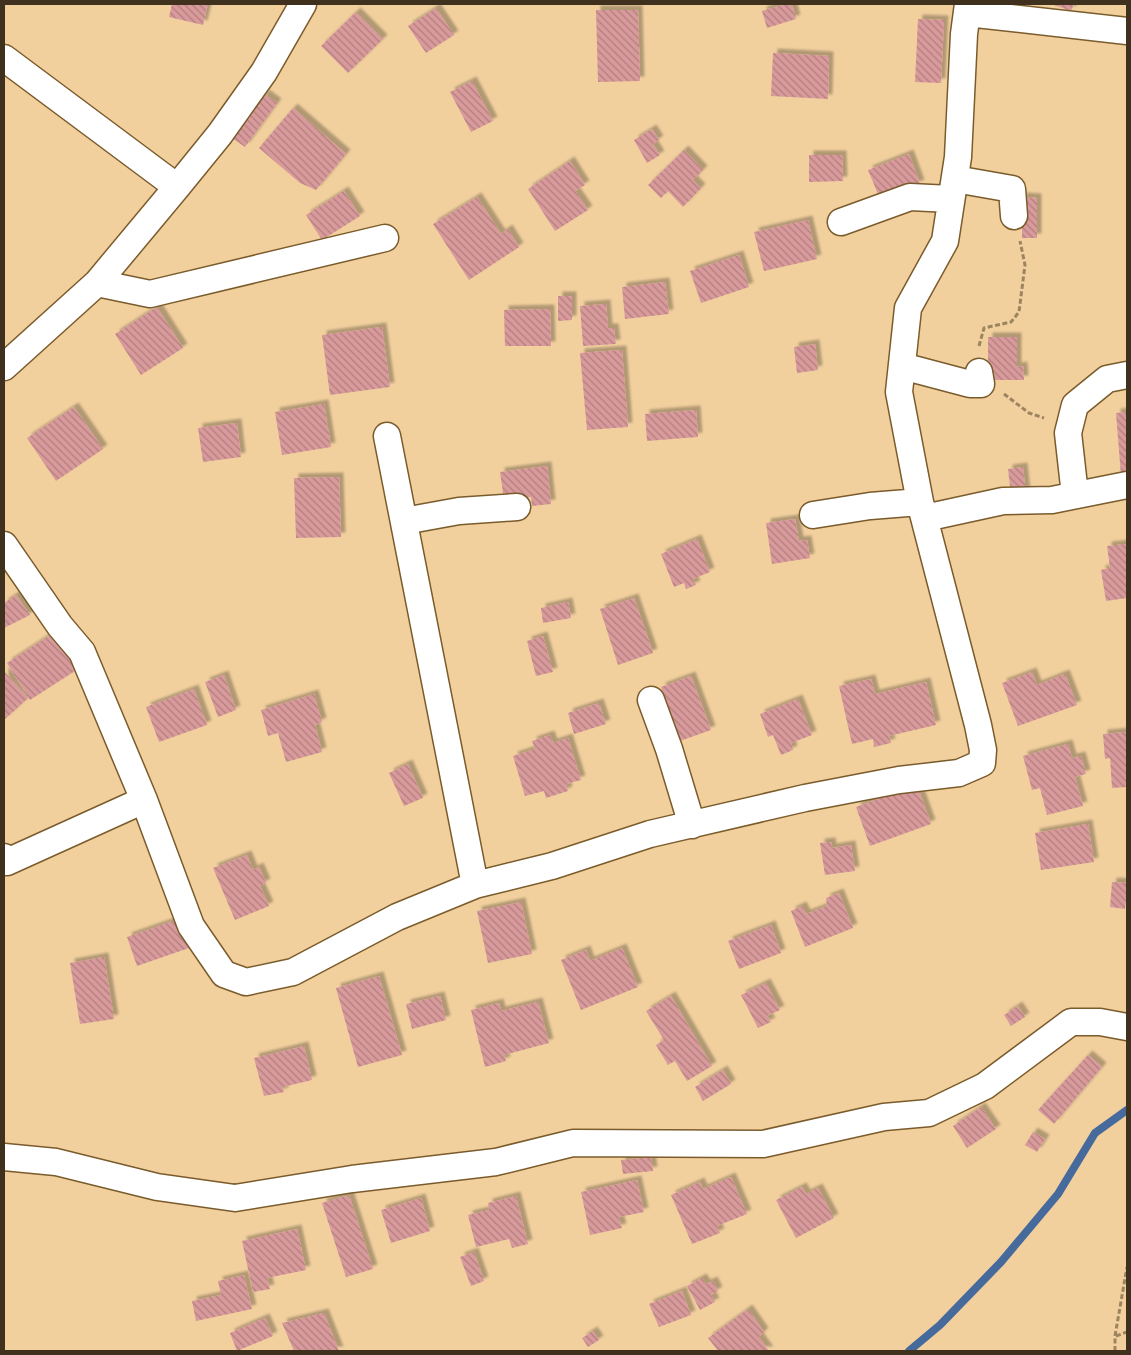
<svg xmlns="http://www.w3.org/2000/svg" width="1131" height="1355" viewBox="0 0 1131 1355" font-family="'Roboto Serif',serif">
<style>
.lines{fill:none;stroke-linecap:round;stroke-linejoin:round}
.stream{stroke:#466a9b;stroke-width:8}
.building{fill:url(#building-back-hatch);filter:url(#shadow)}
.minor-casing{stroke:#7a5b2b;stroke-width:29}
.path{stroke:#9d8461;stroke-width:3;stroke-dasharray:5 2.5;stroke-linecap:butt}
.minor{stroke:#fff;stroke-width:26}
</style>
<defs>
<pattern id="building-back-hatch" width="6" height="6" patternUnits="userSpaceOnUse" patternTransform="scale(1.25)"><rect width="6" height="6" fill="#d99a9c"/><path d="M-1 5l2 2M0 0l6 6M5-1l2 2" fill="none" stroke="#b17e7f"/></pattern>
<filter id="shadow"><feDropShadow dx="4.5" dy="-4.5" stdDeviation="1" flood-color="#0004"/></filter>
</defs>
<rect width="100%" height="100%" fill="#f2d09e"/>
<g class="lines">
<path class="stream" d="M909,1351L940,1325L1001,1262L1058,1194L1095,1133L1127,1110"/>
</g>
<path class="building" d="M172,4H208L203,25L169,17Z
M785,4H792L796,19L767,28L762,11Z
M1051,4H1074L1071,11Z
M436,8L454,35L426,53L408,26Z
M596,10H638L640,81L598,82Z
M356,12L383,39L348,73L321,46Z
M918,19L944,20L941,83L915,82Z
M773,53L829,56L828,99L771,96Z
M472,81L493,121L471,132L450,92Z
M265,94L277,103L245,147L232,138Z
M293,108L346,154L316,190L300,183L259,148Z
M652,129L659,140L653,144L660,155L647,163L634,140Z
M684,150L703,170L693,180L701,188L683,207L668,191L661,198L648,185Z
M909,154L920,184L880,199L868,170Z
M809,155H842L843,181L809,182Z
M570,161L585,185L575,191L588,210L555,231L528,189Z
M344,191L360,216L322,240L306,215Z
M477,197L501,234L508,229L519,247L469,280L433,224Z
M1022,197L1037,198V238H1022Z
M808,220L817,259L764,271L754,232Z
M739,255L749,287L701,303L690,271Z
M665,282L669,314L625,319L622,287Z
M558,296H572V320L558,321Z
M606,304L608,328H614L616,344L583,346L580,306Z
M157,307L183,348L141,375L115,334Z
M550,309L551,346H505L504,310Z
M382,327L390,387L330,395L322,335Z
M988,337H1017V367L1023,366L1024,380H988Z
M815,344L818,370L797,373L794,347Z
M622,350L628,427L587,430L580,353Z
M324,404L331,447L282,455L275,412Z
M74,407L103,449L56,481L27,438Z
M696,410L698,437L647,441L645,414Z
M1127,412V475L1121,476L1116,413Z
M237,423L241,457L203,462L198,428Z
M547,466L551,504L532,506L531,497L504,500L500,472Z
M1023,467L1026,494L1011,495L1008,469Z
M339,477L341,537L296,538L294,478Z
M795,519L799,541L807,540L810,558L772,564L766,523Z
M697,539L710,572L693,579L696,585L686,589L684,583L674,587L661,554Z
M1127,544V598L1106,601L1101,570L1110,568L1107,546Z
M16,595L30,615L4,628V603Z
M634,598L653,653L618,665L600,609Z
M568,602L571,618L543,623L541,608Z
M55,632L78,669L30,700L7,663Z
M543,636L553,672L536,676L527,641Z
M4,671L28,698L4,720Z
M1032,672L1037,685L1065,674L1077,705L1018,726L1002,683Z
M224,675L236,710L218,717L205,682Z
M691,676L711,730L680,741L661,687Z
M871,679L875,694L926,682L936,725L889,736L891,743L874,747L873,739L852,744L839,686Z
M194,689L207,725L159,742L146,707Z
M314,694L322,722L315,725L322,752L286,762L278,733L268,736L261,710Z
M798,699L812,735L791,743L793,750L781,755L773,735L768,737L760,714Z
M599,703L606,724L574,734L568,713Z
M1127,732V787L1112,788L1110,758L1105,759L1103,734Z
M550,735L553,743L568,738L581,780L566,784L568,791L546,798L544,791L525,796L513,756L535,749L532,741Z
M1068,744L1072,758L1081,756L1086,774L1075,777L1083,806L1047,815L1040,788L1032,790L1023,756Z
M408,764L423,798L404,806L389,773Z
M917,785L931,824L870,846L856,807Z
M1088,824L1094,862L1041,870L1035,833Z
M831,842L832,848L851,845L855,871L825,875L820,843Z
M247,855L253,870L259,867L266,883L260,886L269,906L235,920L213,868Z
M1112,882L1127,883L1125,909L1110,907Z
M839,893L853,928L805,947L791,911L802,906L806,914L827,906L826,898Z
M521,902L532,954L488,963L477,911Z
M179,919L189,948L137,966L127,937Z
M771,925L781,953L739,969L728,941Z
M622,948L638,987L581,1010L561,960L586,950L590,961Z
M104,957L114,1019L80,1024L70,963Z
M379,976L402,1055L358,1067L336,988Z
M766,983L780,1010L767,1016L771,1022L758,1028L741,995Z
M440,996L446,1020L412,1029L406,1004Z
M671,996L712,1066L687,1081L675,1061L668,1065L656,1045L664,1040L646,1011Z
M538,1002L549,1043L504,1055L506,1061L485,1067L471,1010L499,1003L501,1011Z
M1018,1006L1025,1017L1011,1026L1004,1015Z
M304,1046L312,1080L283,1087L284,1092L264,1096L254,1058Z
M1088,1055L1102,1067L1054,1124L1038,1110Z
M723,1070L731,1084L703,1101L695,1087Z
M981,1107L996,1129L967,1148L953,1126Z
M1033,1132L1045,1139L1037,1152L1025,1145Z
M651,1157L653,1171L623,1174L621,1160Z
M731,1177L747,1214L717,1226L720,1233L692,1244L671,1195L700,1182L703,1189Z
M637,1180L644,1212L619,1217L622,1228L590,1235L581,1192Z
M802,1187L806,1194L818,1188L834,1218L796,1238L776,1200Z
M349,1195L373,1269L346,1277L322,1203Z
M516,1196L528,1244L512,1248L509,1239L476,1247L468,1215L489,1210L488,1203Z
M421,1198L430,1231L391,1243L381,1210Z
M297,1229L306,1270L267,1278L270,1289L253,1292L242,1241Z
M474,1252L484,1281L471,1286L460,1257Z
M244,1275L252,1309L196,1321L192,1301L221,1295L218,1281Z
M702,1278L706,1284L713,1281L718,1291L711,1295L715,1302L700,1310L687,1286Z
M682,1291L691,1315L659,1327L649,1304Z
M748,1309L764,1332L759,1337L769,1351H718L708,1338Z
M324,1313L339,1351H294L282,1323Z
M265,1318L273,1336L237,1351L230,1333Z
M593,1331L599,1340L588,1347L582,1338Z"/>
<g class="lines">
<defs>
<path id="minor" d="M967,13L1127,31
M4,58L177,187
M955,179L1012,189L1014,216
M841,222L910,197L951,199
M97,283L150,294L385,238
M902,366L970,384H981L979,372
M4,367L97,283L177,187L220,134L264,72L303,4
M387,436L475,885
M1075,495L1068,433L1075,405L1107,379L1127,375
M813,515L870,506L920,502
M925,518L1003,501L1052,500L1127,485
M404,521L459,511L517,507
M4,545L60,626L82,652L144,800L191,926L224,974L246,982L293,972L397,917L475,885L552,866L650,834L805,798L899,780L959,773L982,763L983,750L978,725L920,502L899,392L908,308L945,241L958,157L964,34L968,4
M651,700L669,749L692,825
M4,857L7,862L144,800
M4,1157L56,1162L157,1187L235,1198L352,1179L496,1162L573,1143L763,1144L884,1117L929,1113L985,1086L1071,1022H1100L1127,1027"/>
</defs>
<use href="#minor" class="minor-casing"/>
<path class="path" d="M979,346L984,328L1011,322L1019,312L1025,265L1020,241
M1004,394L1029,413L1044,418
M1116,1336L1127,1332
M1115,1351V1336L1127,1267"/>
<use href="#minor" class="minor"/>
</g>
<rect width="1131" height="1355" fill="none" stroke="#3f311d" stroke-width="10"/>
</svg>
